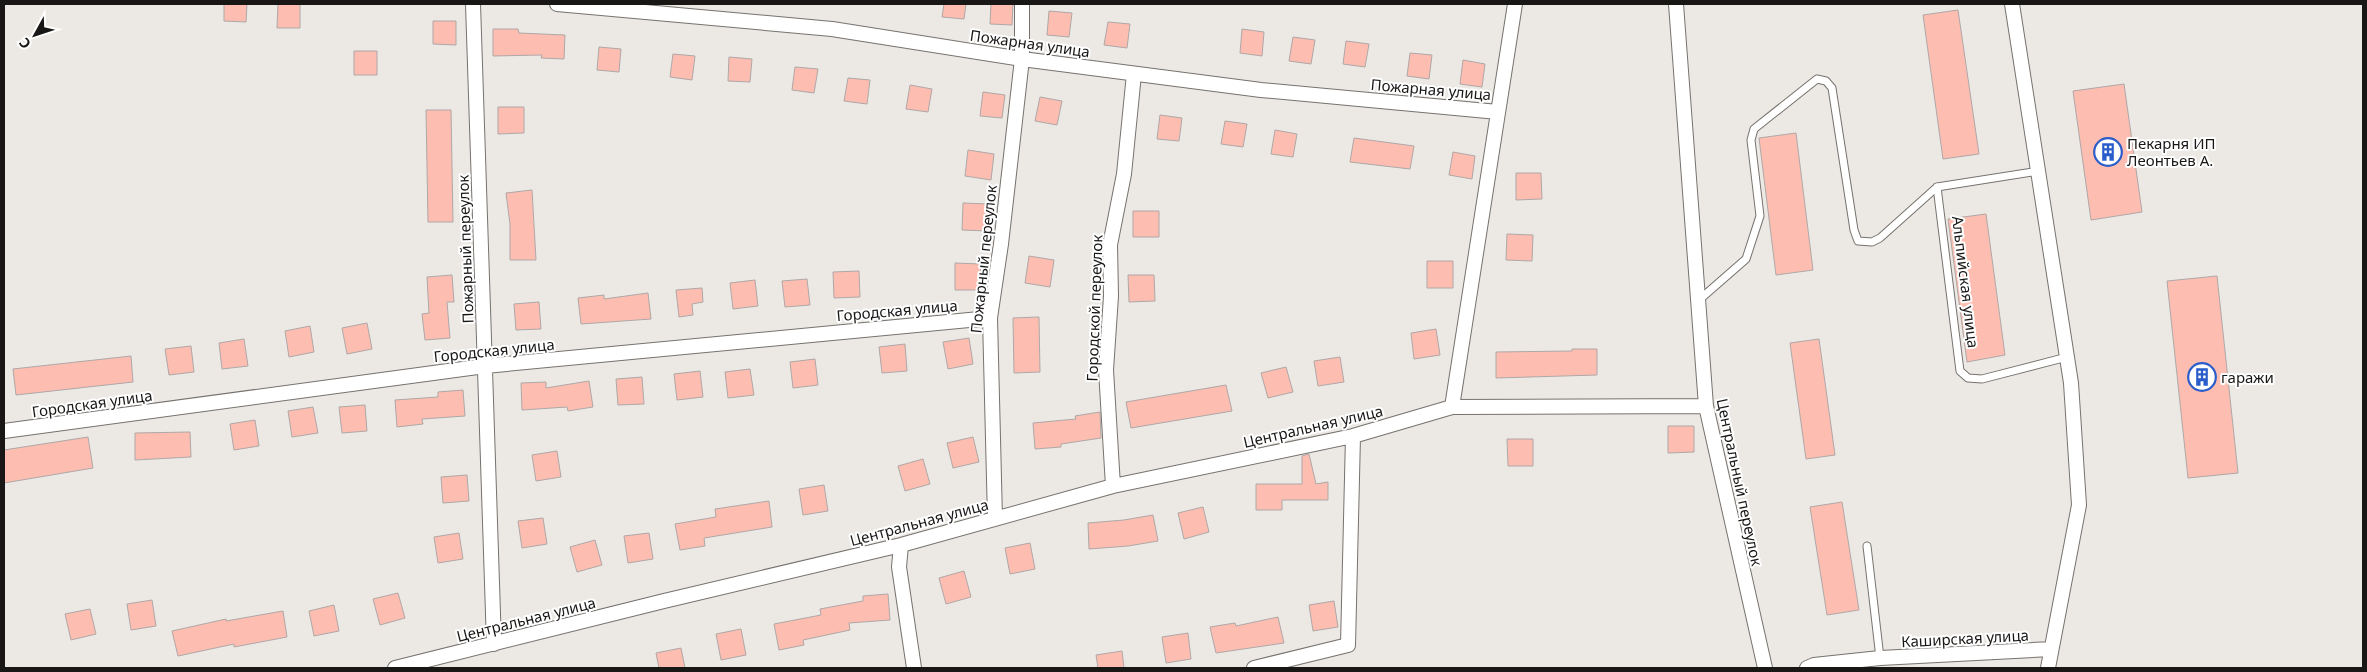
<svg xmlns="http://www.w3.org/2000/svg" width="2367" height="672" viewBox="0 0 2367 672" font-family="'Noto Sans',sans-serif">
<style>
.building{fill:#febdb1;stroke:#aea8a7}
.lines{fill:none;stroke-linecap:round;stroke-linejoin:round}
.lane-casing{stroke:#76726e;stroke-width:9}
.street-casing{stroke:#76726e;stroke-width:16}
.lane{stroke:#fff;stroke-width:7}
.street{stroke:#fff;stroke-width:14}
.labels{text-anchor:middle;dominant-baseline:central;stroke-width:4;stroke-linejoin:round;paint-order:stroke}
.street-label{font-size:15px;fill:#191716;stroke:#fff}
.poi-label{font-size:15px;fill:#191716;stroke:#fff;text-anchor:start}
</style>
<rect width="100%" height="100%" fill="#ece8e4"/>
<path class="building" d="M224,4H247L246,22L224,21Z
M278,4H300V28H277Z
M944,4H966L964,19L942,17Z
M991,4H1013L1012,25L990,24Z
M1958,10L1979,154L1943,159L1923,15Z
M1049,11L1072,13L1069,37L1047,35Z
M433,21H456V45L433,44Z
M1108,22L1130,24L1127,48L1104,45Z
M493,29H518L519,33L565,35L564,59L541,58L542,55L493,56Z
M1242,29L1264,32L1262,56L1240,53Z
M1293,37L1315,40L1311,64L1289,61Z
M1346,41L1369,44L1365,67L1343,64Z
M599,47L621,49L619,72L597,70Z
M354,51H377V75H354Z
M1410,53L1432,55L1429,79L1407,76Z
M673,54L695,56L692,80L670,77Z
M729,57L752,59L750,82L728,81Z
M1463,60L1485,64L1482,87L1460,84Z
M795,67L818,69L814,93L792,90Z
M848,78L870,80L867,104L844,101Z
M2124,84L2142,212L2091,220L2073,91Z
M910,85L932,89L928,112L906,109Z
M983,92L1005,95L1002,118L980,116Z
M1040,97L1062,101L1057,125L1035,121Z
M498,107H524V133L498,134Z
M426,110H451L453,222H428Z
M1160,115L1182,118L1179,141L1157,139Z
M1225,121L1247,124L1243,147L1221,144Z
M1275,130L1297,134L1293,157L1271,154Z
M1796,133L1813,270L1776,275L1759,138Z
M1354,138L1414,146L1410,169L1350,162Z
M968,150L994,154L991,180L965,176Z
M1453,152L1475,156L1472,179L1449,175Z
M1516,173H1541L1542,199L1516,200Z
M532,190L536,260H510V224L506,193Z
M963,203L989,204L988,231L962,230Z
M1133,211H1159V237H1133Z
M1986,214L2005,355L1967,362L1948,219Z
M1507,234L1533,235L1532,261L1506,260Z
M1029,256L1054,260L1050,287L1025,283Z
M1427,261H1453V288H1427Z
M955,263L981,264L980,290H955Z
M859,271L860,297L834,298L833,272Z
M452,275L454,302H447L450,338L425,340L422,314L429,313L427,277Z
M1128,275H1154L1155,301L1129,302Z
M2217,276L2238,473L2188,478L2167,281Z
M807,279L810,305L785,307L782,281Z
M755,280L758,306L733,309L730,283Z
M702,288L703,302L692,304L693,315L679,317L676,290Z
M648,293L651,319L581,324L578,298L604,295V299Z
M539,302L541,329L516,330L514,304Z
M1039,317L1040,372L1014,373L1013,318Z
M367,323L372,349L347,354L342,328Z
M310,326L314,352L289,357L285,331Z
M1436,329L1440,355L1414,359L1411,333Z
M969,338L973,364L948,369L943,342Z
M244,339L248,366L222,369L219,343Z
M1819,339L1835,455L1806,459L1790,343Z
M905,344L907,371L882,373L879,347Z
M191,346L194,372L169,375L165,349Z
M1572,349H1597V375L1496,378V352L1572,351Z
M131,356L133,382L16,395L13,369Z
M1340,357L1344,382L1318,386L1314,361Z
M815,359L818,385L793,388L790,362Z
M1286,367L1293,392L1268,398L1261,373Z
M750,369L754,395L728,398L725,372Z
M700,371L703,397L677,400L674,374Z
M642,377L644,404L618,405L616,379Z
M589,381L593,407L568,411L567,407L522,410L521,383L546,382V388Z
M1226,385L1232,411L1131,428L1126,402Z
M463,390L465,416L422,419L423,424L397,427L395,400L438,397V392Z
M365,405L367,431L342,433L339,407Z
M313,407L318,433L292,437L288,411Z
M1100,412L1101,438L1061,444V447L1035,449L1033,423L1076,419L1075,416Z
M255,420L259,446L234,450L230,424Z
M1668,426H1694V452L1668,453Z
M190,432L191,457L135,460V433Z
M88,437L93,468L4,483V450Z
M973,437L979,462L953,468L947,443Z
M1507,439H1533V466H1508Z
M557,451L561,477L536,481L532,455Z
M1309,454L1316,484L1328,482V500H1282V510H1256V484H1302V456Z
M923,459L930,484L905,491L898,466Z
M467,475L469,501L443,503L441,477Z
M824,485L828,511L803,515L799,489Z
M769,501L772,527L704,538L705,546L680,550L675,524L716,517L715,509Z
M1842,502L1859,610L1827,615L1810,507Z
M1203,507L1209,532L1184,539L1178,513Z
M1153,515L1158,541L1128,546L1089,549L1088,523L1124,520Z
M543,518L547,544L522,548L518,521Z
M459,533L463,559L438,563L434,537Z
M649,533L653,559L628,563L624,536Z
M595,540L602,565L577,572L570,547Z
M1030,543L1035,569L1010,574L1005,548Z
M964,571L971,597L946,604L939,578Z
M398,593L405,618L380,625L373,599Z
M888,594L890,620L849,623L850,630L803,640L804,645L779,650L774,624L821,615L820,609L863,601V596Z
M152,600L156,626L131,630L127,604Z
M1334,601L1338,627L1313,631L1309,605Z
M334,605L339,631L314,636L309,611Z
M90,609L96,634L71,640L65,614Z
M283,611L287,637L234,647V644L178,656L172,631L226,619V621Z
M1278,617L1284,643L1216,653L1210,627L1235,623L1236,626Z
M741,629L746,655L721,660L716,634Z
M1188,633L1191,659L1166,663L1162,637Z
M681,648L685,668H659L656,653Z
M1122,651L1124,668H1098L1096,655Z"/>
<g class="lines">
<defs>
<path id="lane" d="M2039,171L1937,187L1960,371L1968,378L1982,379L2067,357
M1699,300L1746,259L1760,216L1751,140L1754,129L1817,79L1826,81L1832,88L1854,230L1858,241L1872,242L1880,238L1937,187
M1867,546L1880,658"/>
<path id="street" d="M473,4L494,644
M557,4L832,29L1022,59L1261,90L1498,112
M1676,4L1706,406L1765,668
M2012,4L2071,383L2079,505L2048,668
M1452,407L1515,4
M4,431L485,366L990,318
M1113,486L1106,370L1111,296L1110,245L1124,174L1134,74
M995,519L990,318L1001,244L1022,59V4
M901,545L899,567L914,668
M395,668L664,601L901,545L1113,486L1353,436L1452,407L1706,406
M1254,668L1348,645L1353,436
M1807,668L1814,665L1880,658L2051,649"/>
</defs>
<use href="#lane" class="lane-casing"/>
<use href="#street" class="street-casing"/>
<use href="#lane" class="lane"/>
<use href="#street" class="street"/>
</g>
<defs>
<symbol id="building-ring" viewBox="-11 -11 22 22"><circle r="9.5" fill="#fff" stroke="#2a5cca" stroke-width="1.5"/><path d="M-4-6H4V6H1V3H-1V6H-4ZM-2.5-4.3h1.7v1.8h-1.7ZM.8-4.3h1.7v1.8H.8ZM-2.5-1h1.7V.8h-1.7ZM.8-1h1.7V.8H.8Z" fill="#2a5cca"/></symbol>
</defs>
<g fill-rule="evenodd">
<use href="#building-ring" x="2092" y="136" width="32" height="32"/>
<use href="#building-ring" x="2186" y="361" width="32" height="32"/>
</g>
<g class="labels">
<g class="street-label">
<text transform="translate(1030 43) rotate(8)">Пожарная улица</text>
<text transform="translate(1431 89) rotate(5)">Пожарная улица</text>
<text transform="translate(465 249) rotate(-92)">Пожарный переулок</text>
<text transform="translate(983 259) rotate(-84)">Пожарный переулок</text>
<text transform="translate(1966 282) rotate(83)">Альпийская улица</text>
<text transform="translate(1094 308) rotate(-88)">Городской переулок</text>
<text transform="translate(897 310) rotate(-5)">Городская улица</text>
<text transform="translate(494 350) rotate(-6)">Городская улица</text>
<text transform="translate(92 403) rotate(-8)">Городская улица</text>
<text transform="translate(1313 426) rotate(-13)">Центральная улица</text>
<text transform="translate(1740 482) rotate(78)">Центральный переулок</text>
<text transform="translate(919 522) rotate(-15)">Центральная улица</text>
<text transform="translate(526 619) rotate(-14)">Центральная улица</text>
<text transform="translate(1965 638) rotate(-3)">Каширская улица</text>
</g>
<g class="poi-label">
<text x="2127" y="143">Пекарня ИП<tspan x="2127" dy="17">Леонтьев А.</tspan></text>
<text x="2221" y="377">гаражи</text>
</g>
</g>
<rect width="2367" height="672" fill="none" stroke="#191716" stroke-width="10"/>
<g transform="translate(35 35) rotate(230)" stroke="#ffffff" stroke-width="4" paint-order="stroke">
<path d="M0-4L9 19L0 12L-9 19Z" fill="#191716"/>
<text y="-8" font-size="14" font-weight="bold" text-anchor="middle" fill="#191716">С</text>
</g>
</svg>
